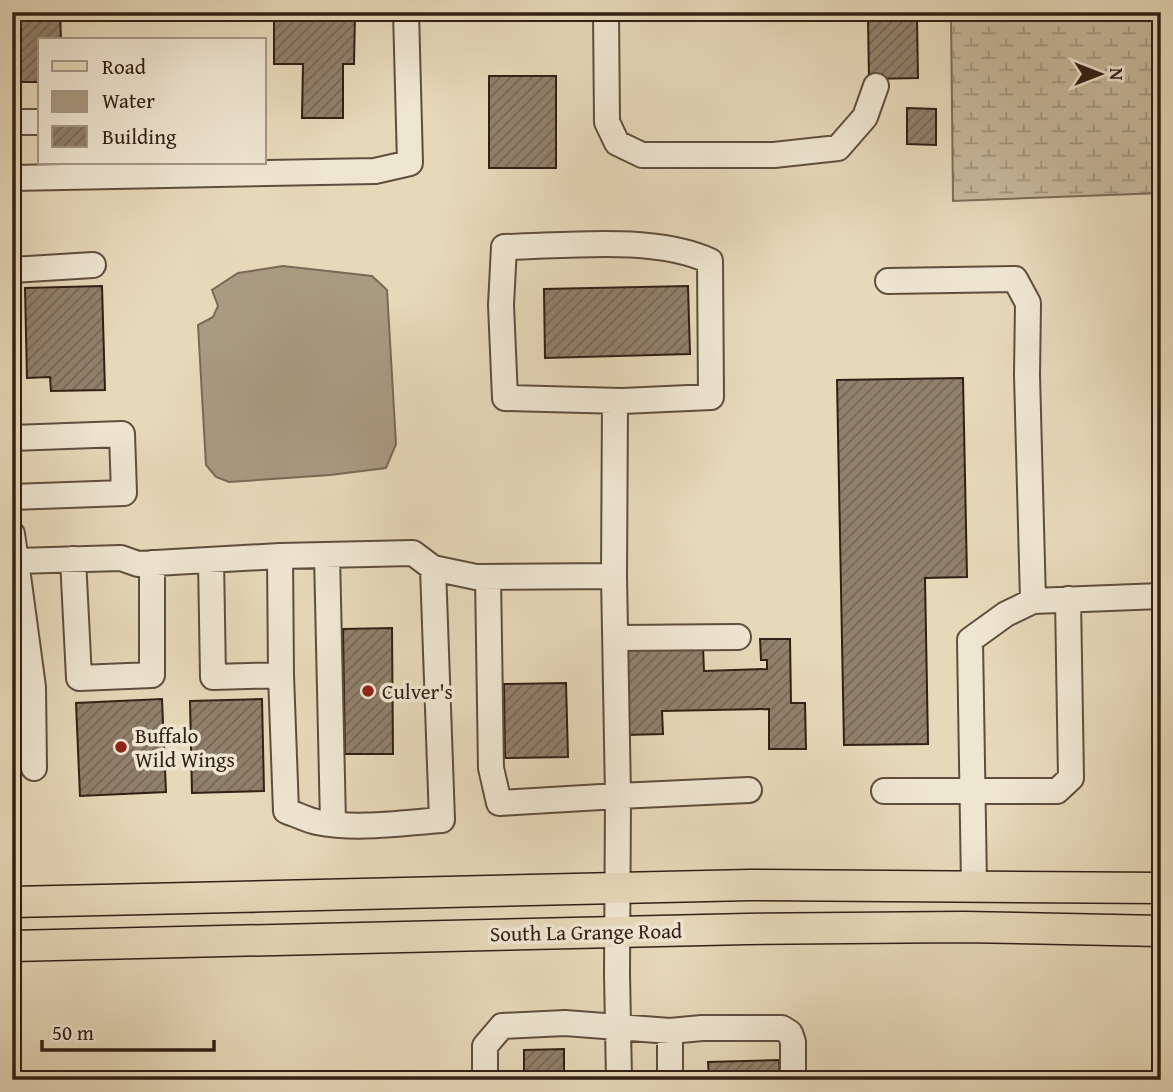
<svg xmlns="http://www.w3.org/2000/svg" width="1173" height="1092" viewBox="0 0 1173 1092" font-family="'Gentium Book Plus',serif">
<style>
.wetland{fill:url(#wetland-marsh);stroke:#7c6d5a;stroke-width:2}
.water{fill:#a99a82;stroke:#796956;stroke-width:2}
.building{fill:url(#building-hatch);stroke:#322015;stroke-width:2}
.lines{fill:none;stroke-linecap:round;stroke-linejoin:round}
.minor-casing{stroke:#5f4e3e;stroke-width:28}
.major-casing{stroke:#322015;stroke-width:33}
.minor{stroke:#efe6d2;stroke-width:24}
.major{stroke:#e6d9ba;stroke-width:30}
.poi-dot{fill:#8f2418;stroke:#efe6d2;stroke-width:2.5}
.labels{text-anchor:middle;dominant-baseline:central;stroke-width:7;stroke-linejoin:round;paint-order:stroke}
.poi-label{font-size:21px;fill:#322015;stroke:#efe6d2;text-anchor:start}
.street-label{font-size:21px;fill:#322015;stroke:#efe6d2}
</style>
<defs>
<pattern id="wetland-marsh" width="20" height="14" patternUnits="userSpaceOnUse" patternTransform="scale(1.75)"><rect width="20" height="14" fill="#c7ba9e"/><path d="M1 5h8M5 5V1M11 12h8M15 12V8" fill="none" stroke="#a29780"/></pattern>
<pattern id="building-hatch" width="6" height="6" patternUnits="userSpaceOnUse" patternTransform="scale(1.75)"><rect width="6" height="6" fill="#90806b"/><path d="M-1 1l2-2M0 6l6-6M5 7l2-2" fill="none" stroke="#766857"/></pattern>
</defs>
<rect width="100%" height="100%" fill="#e6d9ba"/>
<filter id="stains"><feTurbulence type="fractalNoise" baseFrequency=".00286" numOctaves="4"/><feColorMatrix values="0 0 0 0 .2 0 0 0 0 .09 0 0 0 0 .02 0 0 0 .5 -.17"/></filter>
<radialGradient id="worn" r=".72"><stop offset=".6" stop-color="#630" stop-opacity="0"/><stop offset="1" stop-color="#630" stop-opacity=".3"/></radialGradient>
<path class="wetland" d="M951,12H1161V193L953,201Z"/>
<path class="water" d="M283,266L372,276L387,290L396,444L386,468L330,475L229,482L216,477L206,465L198,325L213,317L218,306L212,290L238,273Z"/>
<path class="building" d="M12,12H60L61,40H40V82H20V67H12Z
M280,12H355L354,64H343V118H302L303,64H274V20H280Z
M917,17L918,78L869,79L868,18Z
M489,76H556V168H489Z
M907,108L936,109V145L907,144Z
M102,286L105,390L51,391L50,377L27,378L25,288Z
M688,286L690,354L545,358L544,289Z
M963,378L967,577L925,578L928,744L844,745L837,380Z
M392,628L393,754H345L343,629Z
M760,639H790L791,703H805L806,749H769V709L662,711L663,734L626,735L625,648L703,647L704,671L767,669V660H761Z
M566,683L568,757L505,758L504,684Z
M162,699L166,792L80,796L76,703Z
M262,699L264,791L192,793L190,701Z
M564,1049V1080H524V1050Z
M779,1060L780,1080H709L708,1062Z"/>
<g class="lines">
<defs>
<path id="minor" d="M606,12L607,122L617,143L642,155H774L838,148L865,117L876,86
M12,122H40
M12,178L375,171L410,163L406,12
M12,270L93,265
M888,281L1015,279L1028,303L1027,375L1033,601
M12,438L122,434L124,493L12,497
M12,534L16,561L121,558L138,564L280,556L281,675L213,677L211,560
M327,555L333,823
M280,556L413,553L433,568
M73,559L79,678L152,675V563
M12,561H16L33,687L34,768
M614,576L615,401H622L711,397L710,261C653,235 567,246 504,247L501,305L505,398L622,401
M616,638L738,637
M281,675L286,811C296,814 307,820 317,822C357,830 401,823 442,820L433,568L476,577L614,576L618,796L499,803L491,768L488,577
M884,791H1057L1071,778L1068,599
M974,885L970,640L1006,614L1033,601L1161,596
M670,1031L702,1028H782L790,1033L793,1042V1080
M485,1080V1046L502,1026L565,1023L670,1031V1080
M619,1080L617,973L618,796L749,790"/>
<path id="major" d="M12,902L750,885L1161,888
M12,946L747,929L963,927L1161,931"/>
</defs>
<use href="#minor" class="minor-casing"/>
<use href="#major" class="major-casing"/>
<use href="#minor" class="minor"/>
<use href="#major" class="major"/>
</g>
<g class="poi-dot">
<circle cx="368" cy="691" r="7"/>
<circle cx="121" cy="747" r="7"/>
</g>
<g class="labels">
<g class="poi-label">
<text x="382" y="691">Culver's</text>
<text x="135" y="735">Buffalo<tspan x="135" dy="24">Wild Wings</tspan></text>
</g>
<g class="street-label">
<text transform="translate(586 932) rotate(-1)">South La Grange Road</text>
</g>
</g>
<rect width="1173" height="1092" fill="none" stroke="#e6d9ba" stroke-width="42"/>
<rect x="14" y="14" width="1145" height="1064" fill="none" stroke="#322015" stroke-width="3.5"/>
<rect x="21" y="21" width="1131" height="1050" fill="none" stroke="#322015" stroke-width="2"/>
<rect x="38" y="38" width="228" height="126" fill="#efe6d2" stroke="#a39786" stroke-width="2"/>
<rect x="52" y="61" width="35" height="10" fill="#e6d9ba" stroke="#a39786" stroke-width="2"/>
<text x="102" y="74" font-size="21" fill="#322015">Road</text>
<rect x="52" y="91" width="35" height="21" fill="#a99a82" stroke="#a39786" stroke-width="2"/>
<text x="102" y="108" font-size="21" fill="#322015">Water</text>
<rect x="52" y="126" width="35" height="21" fill="url(#building-hatch)" stroke="#a39786" stroke-width="2"/>
<text x="102" y="144" font-size="21" fill="#322015">Building</text>
<g transform="translate(1100 74) rotate(90)" stroke="#efe6d2" stroke-width="5" paint-order="stroke">
<path d="M0-5L12 26L0 18L-12 26Z" fill="#322015"/>
<text y="-10" font-size="19" font-weight="bold" text-anchor="middle" fill="#322015">N</text>
</g>
<path d="M42 1040v10h172v-10" fill="none" stroke="#322015" stroke-width="3.5"/>
<text x="52" y="1040" font-size="21" fill="#322015" stroke="#efe6d2" stroke-width="5" paint-order="stroke">50 m</text>
<rect width="100%" height="100%" filter="url(#stains)"/>
<rect width="100%" height="100%" fill="url(#worn)"/>
</svg>
